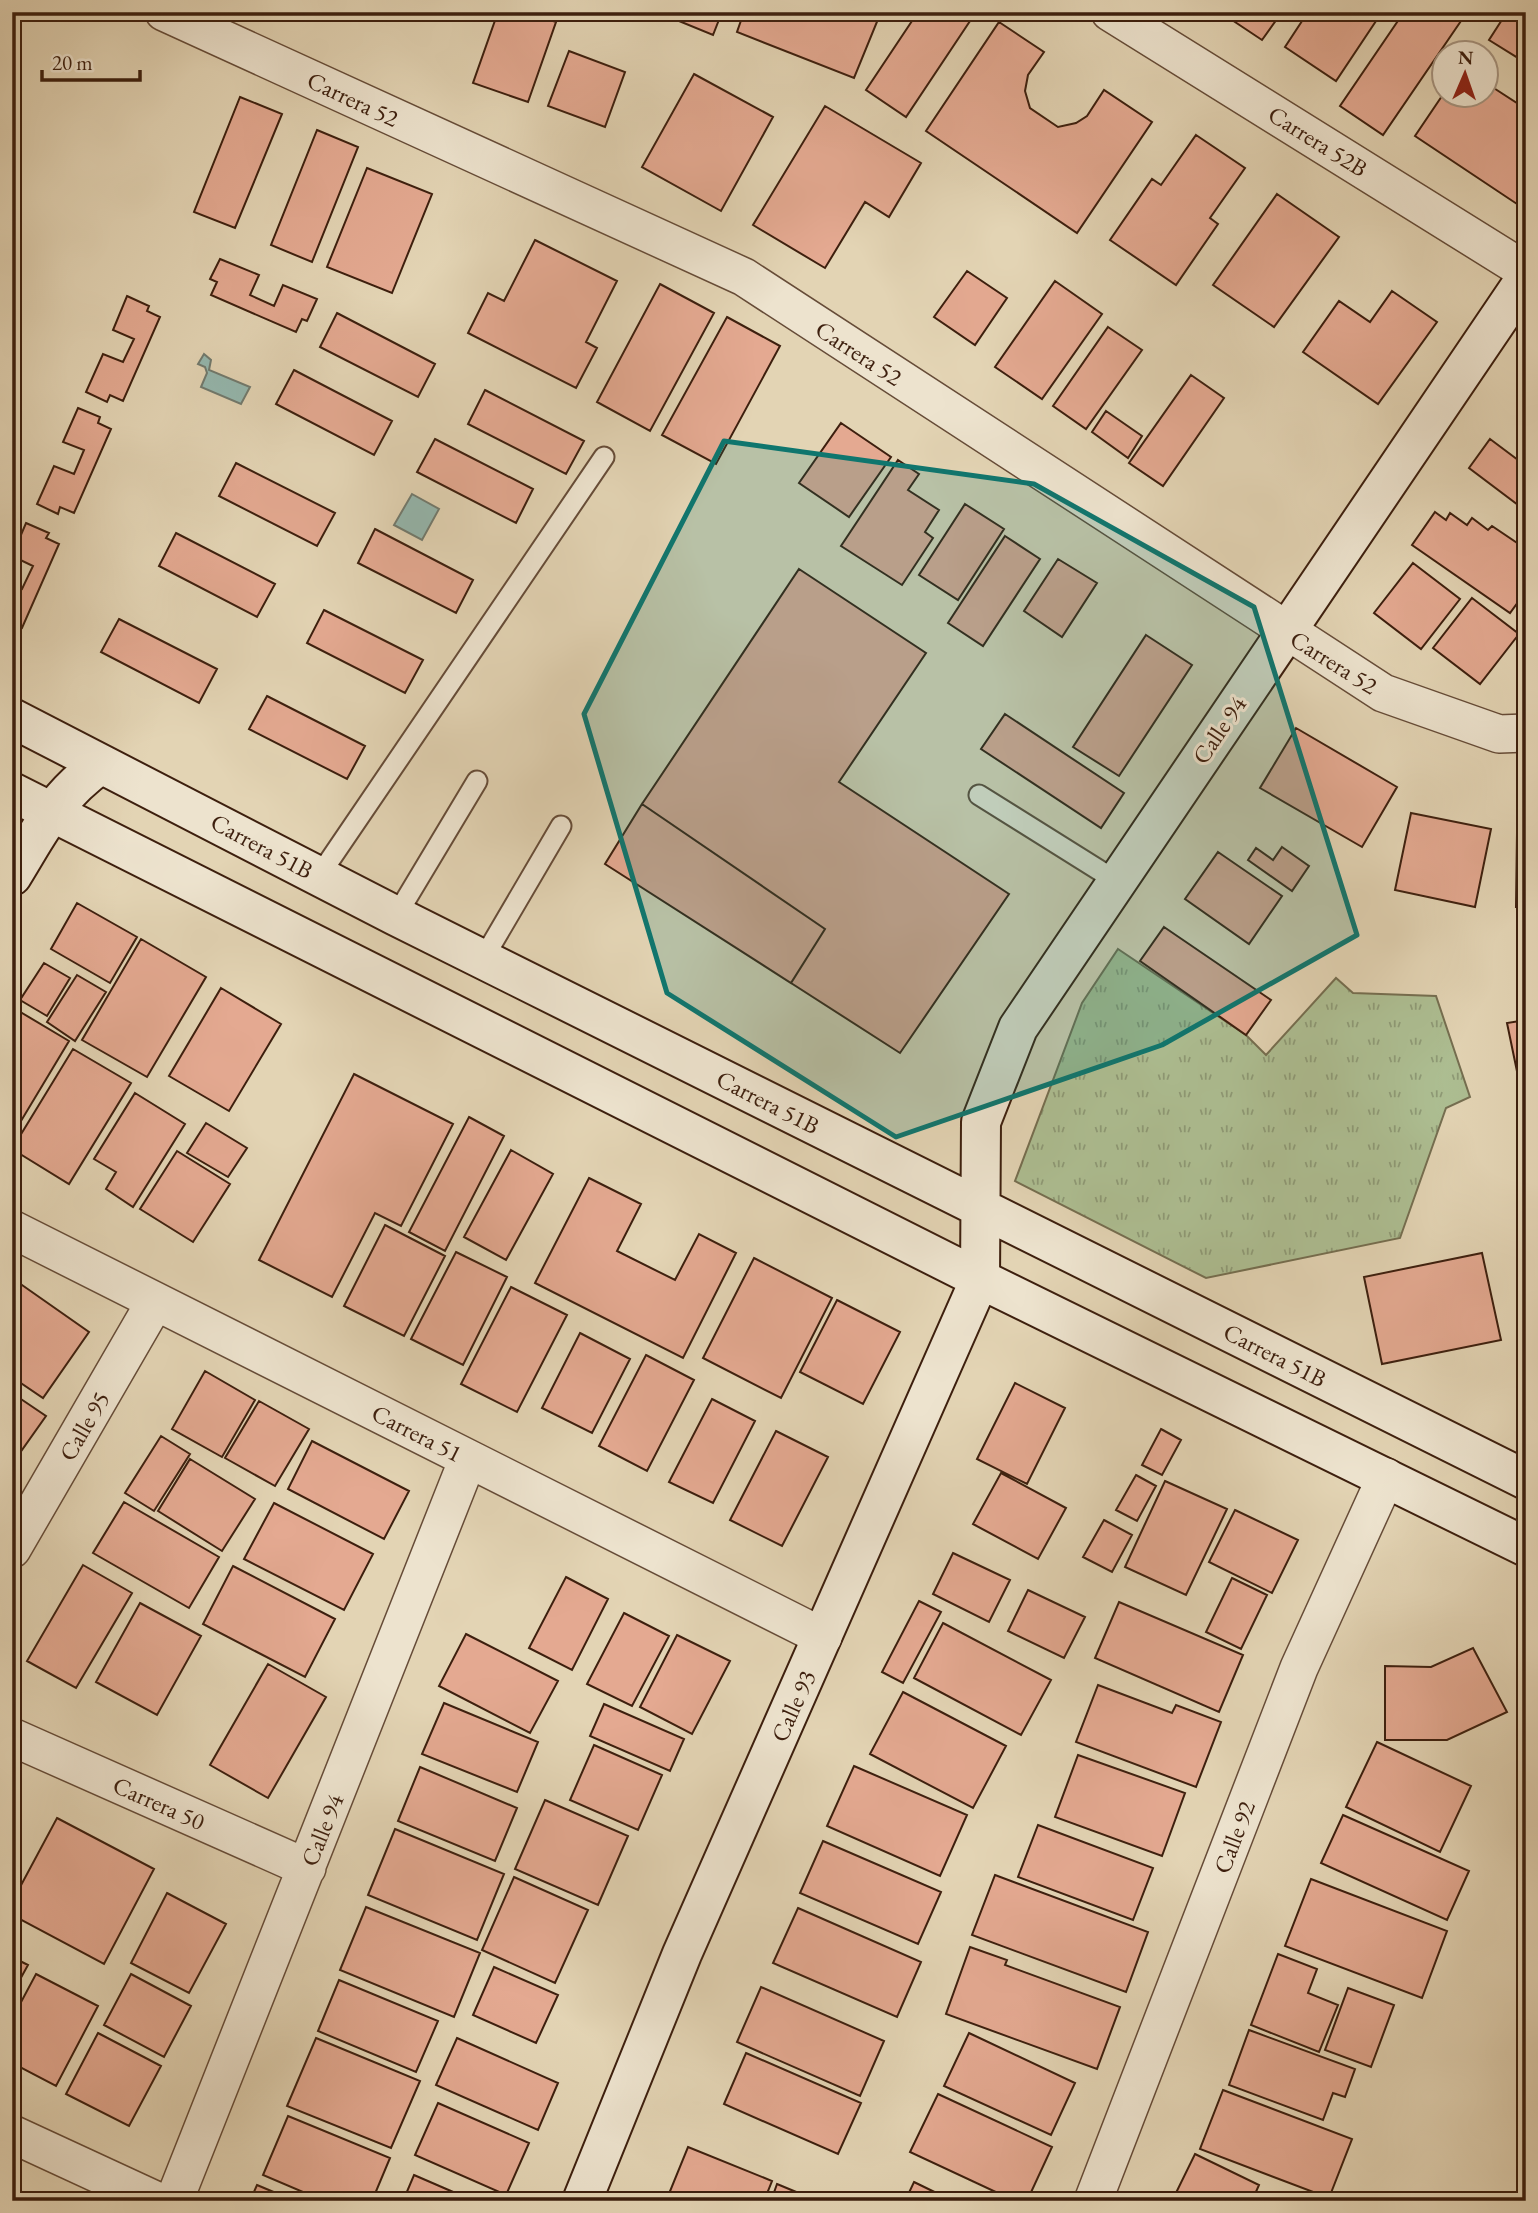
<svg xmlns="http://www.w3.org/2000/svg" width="1538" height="2213" viewBox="0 0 1538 2213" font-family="'EB Garamond',serif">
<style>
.grass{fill:url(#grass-tufts);stroke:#756e50;stroke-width:2}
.water{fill:#95b8af;stroke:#727b6f;stroke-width:2}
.building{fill:#e4a991;stroke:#3d1f0e;stroke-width:2}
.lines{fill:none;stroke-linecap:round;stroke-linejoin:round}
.lane-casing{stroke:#664c38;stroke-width:23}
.street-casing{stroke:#664c38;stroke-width:40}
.secondary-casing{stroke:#3d1f0e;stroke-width:42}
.lane{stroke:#ede3ce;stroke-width:19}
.street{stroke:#ede3ce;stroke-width:37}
.secondary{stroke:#ede3ce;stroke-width:38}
.marked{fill:#0f766e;fill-opacity:0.2;stroke:#0f766e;stroke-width:5;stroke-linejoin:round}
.labels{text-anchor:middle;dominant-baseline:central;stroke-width:6;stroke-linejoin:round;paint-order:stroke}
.street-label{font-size:24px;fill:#3d1f0e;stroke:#ede3ce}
</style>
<defs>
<pattern id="grass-tufts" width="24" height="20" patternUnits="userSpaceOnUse" patternTransform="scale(1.75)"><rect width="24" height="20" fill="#adbe92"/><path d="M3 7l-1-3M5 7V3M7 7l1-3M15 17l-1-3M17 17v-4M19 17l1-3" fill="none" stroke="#8e9a76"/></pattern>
</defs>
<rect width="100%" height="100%" fill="#e3d4b4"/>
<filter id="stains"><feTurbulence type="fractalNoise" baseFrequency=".00286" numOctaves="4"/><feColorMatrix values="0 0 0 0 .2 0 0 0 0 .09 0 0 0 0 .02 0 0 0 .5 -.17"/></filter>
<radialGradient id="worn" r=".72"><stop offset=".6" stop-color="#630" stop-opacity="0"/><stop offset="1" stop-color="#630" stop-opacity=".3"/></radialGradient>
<path class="grass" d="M1118,949L1246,1035L1266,1055L1336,978L1353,993L1436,996L1470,1097L1446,1108L1400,1238L1206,1278L1015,1181L1082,1003Z"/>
<path class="water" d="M204,354L211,360L209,370L250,387L241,404L201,387L207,373L205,367L198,364Z
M412,494L439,509L422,540L394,525Z"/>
<path class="building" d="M498,12H529L556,22L528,102L473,83Z
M657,12H722L713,35Z
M744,12H881L854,78L737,32Z
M918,12H976L906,117L866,90Z
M1233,12H1282L1262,40L1229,18Z
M1308,12H1382L1336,81L1285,47Z
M1404,12H1455L1463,18L1383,135L1340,106Z
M1507,12H1526V63L1489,40Z
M999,22L1044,52L1028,75L1025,91L1030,108L1058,127L1076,123L1087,116L1104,90L1152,122L1077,233L926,131Z
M569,51L625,72L605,127L548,106Z
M694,74L773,117L721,211L642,167Z
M1486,83L1526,109V192L1517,204L1415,136L1444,93L1486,94Z
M240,97L282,114L235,228L194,212Z
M825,106L921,163L889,217L865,202L825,268L753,225Z
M317,130L358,147L312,262L271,245Z
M1196,135L1245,168L1210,218L1218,224L1176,285L1110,240L1152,179L1161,185Z
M367,168L432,194L392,293L327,267Z
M1277,194L1339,237L1274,327L1213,285Z
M535,240L617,281L586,342L597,348L576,388L468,333L488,293L504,301Z
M220,259L259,275L250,295L274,306L283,285L317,299L307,321L302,319L296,332L211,295L217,282L210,279Z
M967,271L1007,298L975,345L934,317Z
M1055,281L1102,314L1042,399L995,367Z
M660,284L714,313L650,431L597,402Z
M1392,291L1437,322L1378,404L1303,352L1339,301L1370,322Z
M127,296L149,306L147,311L160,317L123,401L110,395L107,402L86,392L103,354L123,362L134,339L113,330Z
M337,313L435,364L418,397L320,347Z
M727,317L780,346L716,464L662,435Z
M1108,327L1142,350L1086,429L1053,406Z
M294,370L392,421L374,455L276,404Z
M1191,375L1224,398L1163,486L1129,463Z
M1523,385H1526V405L1520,404Z
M485,390L584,441L566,474L468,424Z
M78,408L100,417L98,423L111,429L74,513L60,507L58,514L37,504L54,466L74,474L84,450L63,442Z
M1106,411L1142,436L1128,458L1092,432Z
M841,423L891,457L849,517L799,483Z
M435,439L533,489L516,523L417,472Z
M1490,439L1526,466V511L1469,468Z
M898,460L919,474L908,490L939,510L925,532L933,538L902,585L841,546Z
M236,463L335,513L317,546L219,496Z
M965,504L1004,529L958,600L919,575Z
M1435,512L1446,520L1450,513L1467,525L1472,518L1488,530L1492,526L1526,549V591L1510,613L1412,545Z
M26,523L49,533L46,538L59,544L22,628L12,624V585L22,589L33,566L12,556Z
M375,529L473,580L456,613L358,563Z
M176,533L275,584L257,617L159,566Z
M1005,536L1040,559L983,646L948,623Z
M1058,559L1097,583L1062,637L1024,611Z
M1413,563L1460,599L1421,649L1374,613Z
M799,569L926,653L839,782L1009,894L900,1053L791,983L825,929L642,804Z
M1472,598L1519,634L1480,684L1433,648Z
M324,610L423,660L405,693L307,643Z
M119,619L217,669L199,703L101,652Z
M1146,635L1192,665L1119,776L1073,747Z
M267,696L365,746L347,779L249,729Z
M1005,714L1124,793L1101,828L981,749Z
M1296,728L1397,787L1362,847L1260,788Z
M642,804L825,929L791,983L605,864Z
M1411,813L1491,829L1475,907L1395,890Z
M1517,833H1526V907H1516Z
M1282,847L1309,866L1292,891L1248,860L1256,848L1273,860Z
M1218,852L1282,896L1249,944L1185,899Z
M77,903L137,937L110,983L51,949Z
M1164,927L1271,1000L1246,1035L1140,961Z
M141,939L206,977L147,1077L82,1040Z
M44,963L70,978L47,1016L20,1000Z
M77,975L106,992L75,1041L47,1022Z
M221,988L281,1024L229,1111L169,1076Z
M12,1007L69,1041L12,1136Z
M1526,1020V1110H1525L1507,1023Z
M73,1049L131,1083L69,1184L12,1149Z
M354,1074L453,1124L401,1226L375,1213L332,1297L259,1260Z
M135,1093L185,1124L133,1207L106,1189L116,1172L94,1159Z
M469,1117L504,1136L445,1251L409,1232Z
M206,1123L247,1148L228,1177L187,1153Z
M511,1150L553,1174L506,1260L464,1237Z
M177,1151L230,1184L193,1242L140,1209Z
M589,1178L641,1204L617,1251L675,1280L699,1234L736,1253L683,1358L535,1283Z
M385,1225L445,1256L404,1336L344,1306Z
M456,1252L507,1277L463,1365L411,1339Z
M1482,1253L1501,1340L1382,1364L1364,1277Z
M754,1258L832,1298L781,1398L703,1358Z
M12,1278L89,1332L43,1398L12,1377Z
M511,1287L567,1315L517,1412L461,1384Z
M837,1300L900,1332L863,1404L800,1372Z
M580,1333L630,1359L592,1433L542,1408Z
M646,1355L694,1380L647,1471L599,1446Z
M205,1371L255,1400L222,1457L172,1429Z
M1015,1383L1065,1408L1027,1484L977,1459Z
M12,1393L46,1416L12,1464Z
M712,1399L755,1421L713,1503L669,1482Z
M259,1401L309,1429L275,1486L225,1458Z
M1161,1429L1181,1440L1162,1475L1142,1465Z
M776,1431L828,1457L782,1546L730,1520Z
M161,1436L190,1454L154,1511L125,1493Z
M312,1441L409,1491L384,1539L288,1489Z
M190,1459L255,1499L222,1551L158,1511Z
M1001,1473L1066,1508L1038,1559L973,1524Z
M1136,1475L1156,1486L1137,1521L1116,1510Z
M1165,1481L1227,1509L1186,1595L1125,1567Z
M124,1502L219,1557L189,1608L93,1553Z
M274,1503L373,1554L344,1610L244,1559Z
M1235,1510L1298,1540L1272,1593L1209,1562Z
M1104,1520L1132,1535L1112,1572L1083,1557Z
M953,1553L1010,1580L989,1622L933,1594Z
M83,1565L132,1593L76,1688L27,1661Z
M233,1566L335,1619L305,1677L203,1624Z
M566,1577L608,1599L572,1670L529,1648Z
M1232,1578L1267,1595L1241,1649L1206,1632Z
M1028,1590L1085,1617L1064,1658L1008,1631Z
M919,1601L941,1612L903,1683L882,1672Z
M1119,1602L1243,1655L1219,1712L1095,1658Z
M140,1603L201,1636L157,1715L96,1682Z
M624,1613L669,1636L632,1706L587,1684Z
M943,1623L1051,1680L1021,1735L914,1678Z
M466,1634L558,1681L530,1733L439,1686Z
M677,1635L730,1661L692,1734L640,1707Z
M1473,1648L1507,1712L1447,1740H1385V1666L1431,1667Z
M268,1664L326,1697L268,1798L210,1765Z
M1098,1685L1172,1713L1176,1705L1221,1722L1196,1787L1076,1742Z
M903,1692L1006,1746L973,1808L870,1754Z
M444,1703L538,1742L517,1792L422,1754Z
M604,1704L684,1739L670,1771L590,1736Z
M1377,1742L1471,1786L1440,1852L1346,1807Z
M594,1745L662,1775L638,1830L570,1800Z
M1078,1755L1185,1793L1162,1856L1055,1817Z
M854,1766L967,1815L940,1876L827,1826Z
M420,1767L517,1808L495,1861L398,1821Z
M545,1800L628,1836L598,1905L515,1869Z
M1343,1815L1469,1871L1447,1920L1321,1863Z
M57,1818L154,1869L104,1964L12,1915V1902Z
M1038,1825L1153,1868L1133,1920L1018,1877Z
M395,1829L504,1874L477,1940L368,1895Z
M823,1841L941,1892L918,1944L800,1893Z
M995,1875L1148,1932L1126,1992L972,1935Z
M514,1877L588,1910L555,1983L482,1950Z
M1311,1879L1447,1931L1422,1998L1285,1946Z
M167,1893L226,1924L189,1993L131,1963Z
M366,1907L480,1953L454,2017L340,1970Z
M798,1908L921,1962L897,2017L773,1963Z
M970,1947L1007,1960L1005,1965L1120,2007L1097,2069L946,2014Z
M1278,1954L1317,1969L1308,1993L1338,2005L1319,2052L1251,2025Z
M12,1957L28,1965L12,1994Z
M494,1967L558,1995L536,2043L473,2015Z
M36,1974L98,2006L56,2086L12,2063V2019Z
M131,1974L191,2006L164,2057L104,2025Z
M339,1980L438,2021L416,2072L318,2031Z
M761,1987L884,2041L860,2096L737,2042Z
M1348,1988L1394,2005L1371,2067L1325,2050Z
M1249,2030L1355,2069L1345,2097L1333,2093L1323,2120L1229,2085Z
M98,2033L161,2066L129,2126L66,2094Z
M969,2033L1075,2083L1051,2135L944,2086Z
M316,2038L420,2081L391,2148L287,2106Z
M457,2038L558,2083L538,2130L436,2085Z
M746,2053L861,2103L838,2154L724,2104Z
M1223,2090L1352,2139L1329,2198L1200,2149Z
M938,2094L1052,2147L1027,2201H1015L910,2152Z
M438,2103L529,2143L506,2195L415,2155Z
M288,2116L390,2158L372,2201H324L263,2175Z
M688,2147L772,2181L764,2201H666Z
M1195,2154L1259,2185L1255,2194L1270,2201H1172Z
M414,2175L474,2201H403Z
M914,2182L953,2201H905Z
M777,2184L818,2201H771Z
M257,2185L295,2201H250Z
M974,2194L990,2201H971Z"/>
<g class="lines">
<defs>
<path id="lane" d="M979,795L1118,882
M319,876L604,457
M396,916L477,781
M483,959L561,826"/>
<path id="street" d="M164,12L744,277L1383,693L1499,734L1526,733
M1110,12L1526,271
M12,1229L823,1637
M12,1549L155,1302
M12,1737L307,1868
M12,2134L157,2201
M174,2201L468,1459
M1093,2201L1299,1668L1386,1477"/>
<path id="secondary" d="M12,718L396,916L1526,1480
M12,792L980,1279L1526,1547
M12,876C41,829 55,797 101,764
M582,2201L682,1954L980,1279L981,1122L1018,1028L1526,278"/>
</defs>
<use href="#lane" class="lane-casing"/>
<use href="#street" class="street-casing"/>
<use href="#secondary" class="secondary-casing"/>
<use href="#lane" class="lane"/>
<use href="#street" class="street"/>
<use href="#secondary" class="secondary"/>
</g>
<path class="marked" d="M724,441L1034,484L1254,607L1357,935L1162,1045L896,1137L667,993L584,714Z"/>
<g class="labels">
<g class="street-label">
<text transform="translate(353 99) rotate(25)">Carrera 52</text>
<text transform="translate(1318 141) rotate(32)">Carrera 52B</text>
<text transform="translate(859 353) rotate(33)">Carrera 52</text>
<text transform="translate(1334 662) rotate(32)">Carrera 52</text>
<text transform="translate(1219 730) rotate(-56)">Calle 94</text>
<text transform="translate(262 846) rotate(28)">Carrera 51B</text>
<text transform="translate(768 1102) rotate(27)">Carrera 51B</text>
<text transform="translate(1275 1355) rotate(27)">Carrera 51B</text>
<text transform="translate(84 1426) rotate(-60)">Calle 95</text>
<text transform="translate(417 1433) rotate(27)">Carrera 51</text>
<text transform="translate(793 1706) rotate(-66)">Calle 93</text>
<text transform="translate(159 1803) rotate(24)">Carrera 50</text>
<text transform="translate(322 1830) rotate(-68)">Calle 94</text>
<text transform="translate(1234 1837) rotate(-69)">Calle 92</text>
</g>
</g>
<rect width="1538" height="2213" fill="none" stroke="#e3d4b4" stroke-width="42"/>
<rect x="14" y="14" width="1510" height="2185" fill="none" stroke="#3d1f0e" stroke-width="3.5"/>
<rect x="21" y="21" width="1496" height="2171" fill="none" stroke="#3d1f0e" stroke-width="2"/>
<g transform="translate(1465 74) rotate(2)"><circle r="33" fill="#ede3ce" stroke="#a79581" stroke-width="2"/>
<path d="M0-5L12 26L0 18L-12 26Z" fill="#8f2418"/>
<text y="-10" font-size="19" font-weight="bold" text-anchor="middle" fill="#3d1f0e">N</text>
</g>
<path d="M42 70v10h98v-10" fill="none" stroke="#3d1f0e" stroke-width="3.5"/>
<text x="52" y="70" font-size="21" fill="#3d1f0e" stroke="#ede3ce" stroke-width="5" paint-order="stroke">20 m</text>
<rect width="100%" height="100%" filter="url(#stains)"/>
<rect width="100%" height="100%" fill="url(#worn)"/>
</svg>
